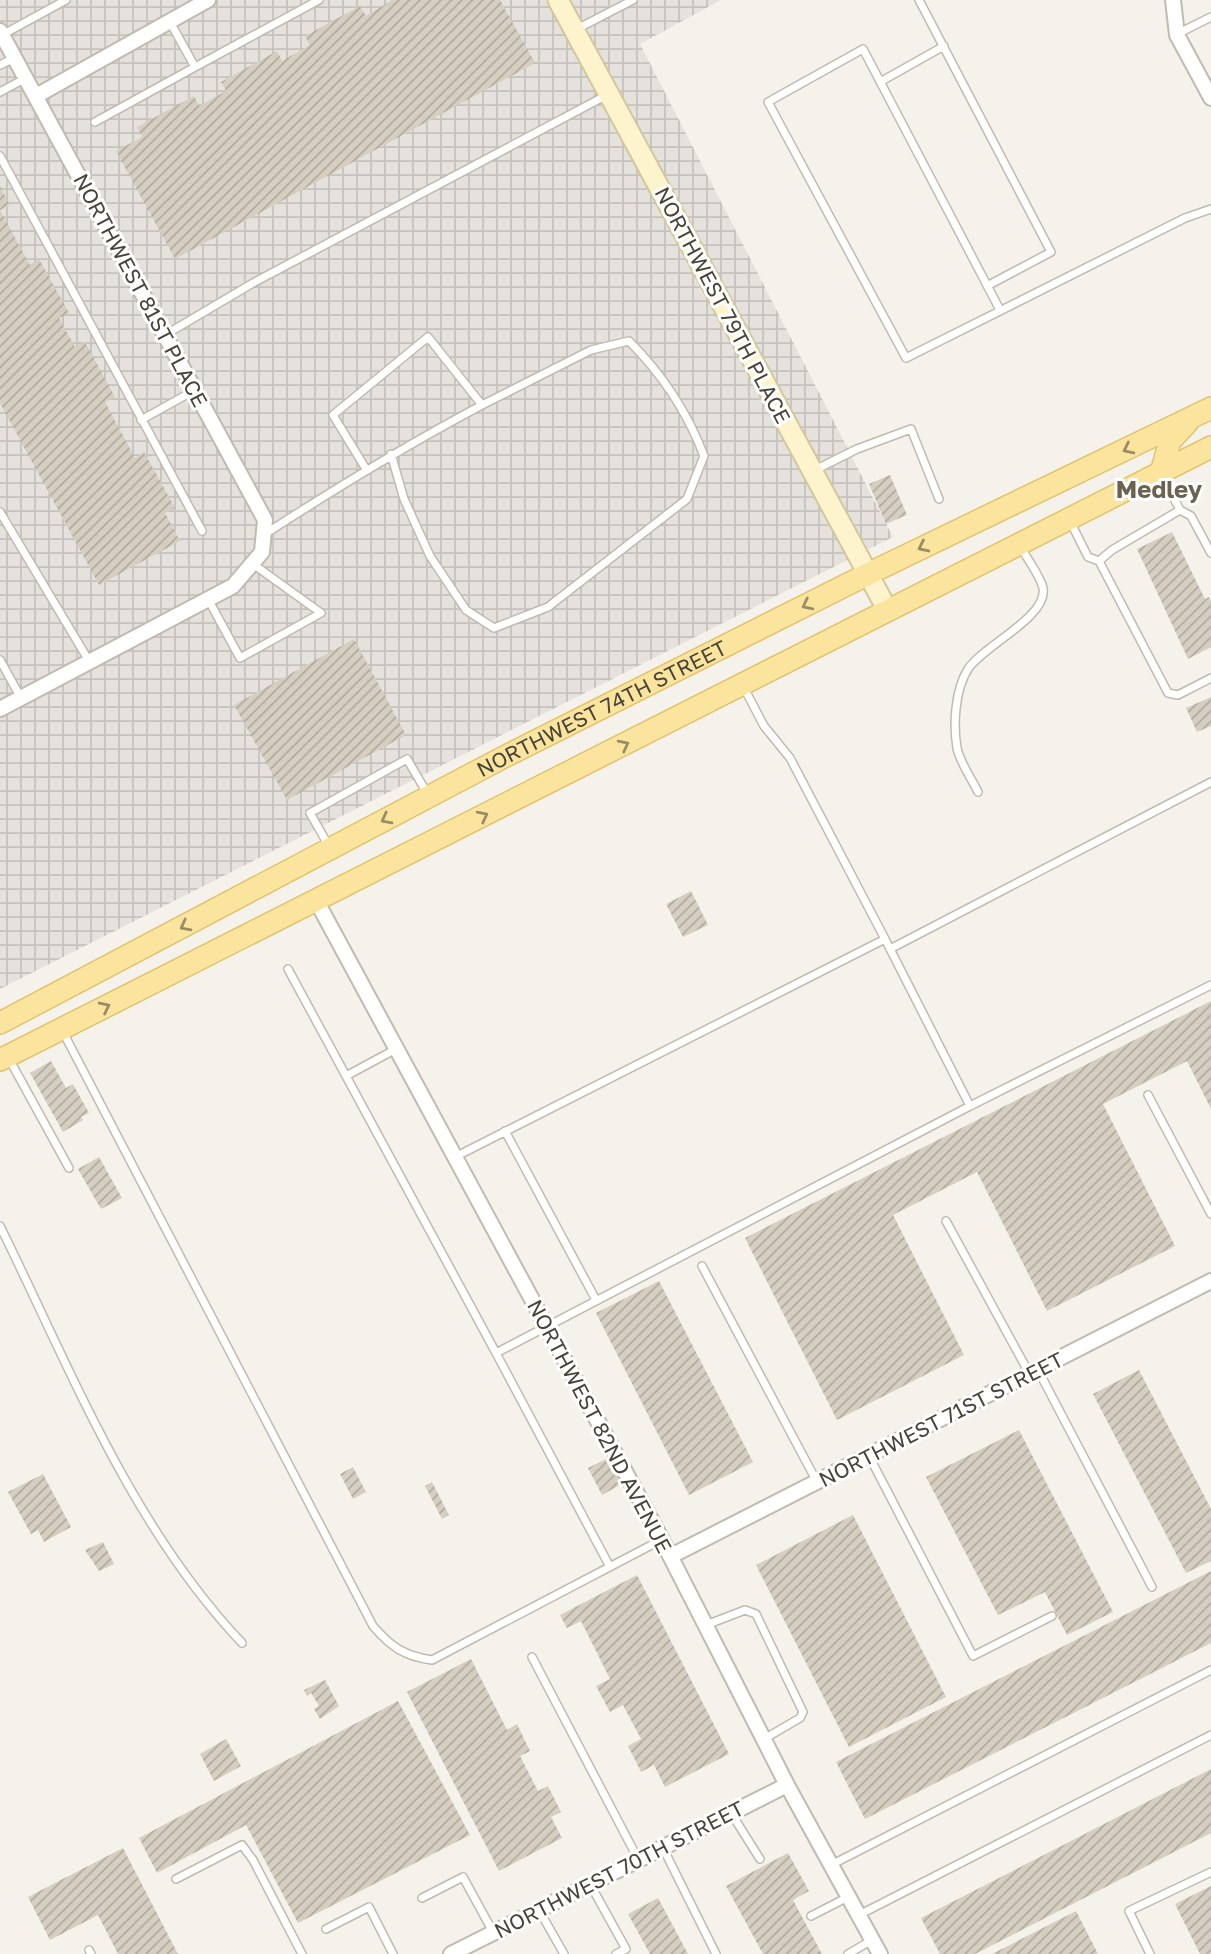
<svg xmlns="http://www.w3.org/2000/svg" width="1211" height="1954" viewBox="0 0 1211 1954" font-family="'Golos Text',sans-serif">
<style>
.industrial{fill:url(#industrial-grid)}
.building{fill:url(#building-hatch)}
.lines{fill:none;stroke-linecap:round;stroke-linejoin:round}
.lane-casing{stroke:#c0bbae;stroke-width:10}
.street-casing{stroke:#c0bbae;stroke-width:18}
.secondary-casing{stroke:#d3c89c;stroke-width:23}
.primary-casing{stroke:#e0c46e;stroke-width:24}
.lane{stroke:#fff;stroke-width:7}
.street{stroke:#fff;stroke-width:14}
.secondary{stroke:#fdf4cd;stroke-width:19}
.primary{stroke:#fbe59e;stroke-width:21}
.oneway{stroke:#998c66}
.labels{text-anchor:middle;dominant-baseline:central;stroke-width:6;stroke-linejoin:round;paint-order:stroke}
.street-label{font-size:21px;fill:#494439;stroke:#fff}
.quarter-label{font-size:24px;font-weight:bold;fill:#6c6250;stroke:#fff}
</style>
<defs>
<pattern id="industrial-grid" width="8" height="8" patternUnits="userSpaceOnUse" patternTransform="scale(1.75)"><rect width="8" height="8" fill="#e5e1dc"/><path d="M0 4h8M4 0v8" fill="none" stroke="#c6c2be"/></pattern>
<pattern id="building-hatch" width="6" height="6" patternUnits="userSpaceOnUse" patternTransform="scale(1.75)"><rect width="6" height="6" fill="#d6cfc1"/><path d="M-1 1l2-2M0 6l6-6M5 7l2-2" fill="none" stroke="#b0aa9e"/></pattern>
</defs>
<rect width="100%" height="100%" fill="#f5f2eb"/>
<path class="industrial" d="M0,0H721L640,44L893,537L0,989Z"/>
<path class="building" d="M392,0H500L535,63L175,259L116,151L142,137L137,127L194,96L199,106L226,91L221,82L277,51L282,61L310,45L305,36L360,6L366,16Z
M0,186L10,205L0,210L30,265L39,259L69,313L59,318L75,347L85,342L115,397L105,402L135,458L144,452L175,508L165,513L180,541L99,585L0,403Z
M890,475L907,515L886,524L869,484Z
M1172,532L1205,599L1209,597L1211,601V647L1188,659L1137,549Z
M354,639L406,735L287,800L234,705Z
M1211,697V726L1197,732L1186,708Z
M691,891L708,925L683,937L666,904Z
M1211,1001V1109L1187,1061L1103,1104L1175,1246L1047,1311L977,1172L893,1215L964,1355L837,1420L745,1238Z
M51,1061L66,1088L73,1084L89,1113L81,1117L83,1120L63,1132L30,1073Z
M99,1157L122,1198L101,1209L78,1169Z
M659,1281L753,1462L689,1495L596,1313Z
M1139,1370L1211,1509V1561L1186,1573L1093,1394Z
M1019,1430L1113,1612L1067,1635L1045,1592L998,1615L926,1477Z
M612,1456L625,1482L602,1495L588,1468Z
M353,1467L366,1492L353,1499L340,1474Z
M43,1474L71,1527L44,1542L38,1530L31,1534L8,1492Z
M432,1482L449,1515L442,1519L425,1486Z
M853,1515L946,1697L849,1747L756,1565Z
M103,1542L114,1564L99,1571L85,1550Z
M1211,1571V1643L865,1819L836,1762Z
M637,1575L729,1754L665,1787L654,1765L641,1772L628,1746L641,1739L623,1705L610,1712L596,1686L610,1679L581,1621L567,1628L560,1615Z
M471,1659L507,1730L517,1724L530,1751L520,1756L538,1791L548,1786L561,1812L551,1817L562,1838L499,1871L407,1692Z
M325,1680L339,1706L320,1719L314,1709L319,1706L311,1693L307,1696L304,1690Z
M398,1701L470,1835L298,1923L246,1825L157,1873L139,1838Z
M226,1739L241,1766L214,1781L200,1754Z
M1211,1769V1833L975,1954H940L921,1918Z
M123,1848L178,1954H118L98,1915L50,1940L28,1897Z
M788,1853L809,1891L793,1900L822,1954H763L726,1886Z
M1211,1886V1954H1200L1175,1904Z
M658,1898L688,1954H650L628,1914Z
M1076,1911L1098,1954H992Z"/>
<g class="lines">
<defs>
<path id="lane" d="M919,0L1051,252L987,286
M575,30L633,0
M1177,34L1211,17
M2,35L66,0
M0,65L14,58
M195,67L319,0
M880,82L944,46
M0,92L26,78
M95,122L195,67L170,22
M0,156L202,531
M1000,310L863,49L768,102L906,358L1185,218L1211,209
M165,335L253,283L607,95
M141,420L195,390
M391,454L404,499L430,556L466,610L494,628L548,607L687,499L704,456C687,411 663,375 629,341L591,350L482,405
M813,471L857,449L911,429L939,499
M1180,510L1191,516L1211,553
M0,512L89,661
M1071,523L1088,557L1099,561L1112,550L1180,510L1161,474
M265,534C336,488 407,445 482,405L428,337L333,415L366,469
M1099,561L1168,693L1178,695L1211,678
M208,599L240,658L321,613L253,564
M0,660L21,698
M978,792C972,779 960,763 957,748C953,724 955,690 968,669C984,645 1048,617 1043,588C1040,575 1026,558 1020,545
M330,848L310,813L407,759L427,793
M890,949L1211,782
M288,969L346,1076
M63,1032L373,1626C391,1647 404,1656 432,1660L661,1540
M396,1049L346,1076L496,1353
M8,1057L69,1168
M1148,1095L1211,1214
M970,1106L1211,985
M505,1131L596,1300
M455,1157L885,939L790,758L764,726L743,686
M946,1221L1029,1373
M0,1226C70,1368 131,1526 242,1643
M702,1266L817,1482
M1038,1370L1152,1587
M869,1456L973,1656L1052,1616
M610,1567L496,1353L970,1106L885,939
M706,1625L745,1610L756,1614L803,1712L800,1718L764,1739
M532,1657L638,1859
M731,1813L760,1859
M663,1848L716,1954
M831,1865L1211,1670
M176,1879L242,1845L253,1860L302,1954
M590,1884L626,1949L616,1954
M422,1898L463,1877L493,1932
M539,1910L564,1954
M859,1915L1211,1735
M811,1916L848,1897
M326,1929L369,1907L393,1954
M89,1950L91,1954
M848,1954L872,1940
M1150,1954L1129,1911L1211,1872"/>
<path id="street" d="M1173,0L1177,35L1211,98
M0,31L265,520L262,552L233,586L0,709
M36,96L208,0
M316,900L662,1540L787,1785L880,1954
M671,1556L1211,1281
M451,1954L787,1785"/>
<path id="secondary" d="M558,0L888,611"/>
<g id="primary">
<path d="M1161,473L1170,441L1187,423"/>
<path id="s1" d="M0,1023L504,757L868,574L1211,408"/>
<path d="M0,1060L1211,447"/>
</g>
</defs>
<use href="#lane" class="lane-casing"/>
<use href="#street" class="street-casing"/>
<use href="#secondary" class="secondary-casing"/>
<use href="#primary" class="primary-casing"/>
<use href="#lane" class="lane"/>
<use href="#street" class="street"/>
<use href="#secondary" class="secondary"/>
<use href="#primary" class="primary"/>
</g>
<defs><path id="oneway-chevron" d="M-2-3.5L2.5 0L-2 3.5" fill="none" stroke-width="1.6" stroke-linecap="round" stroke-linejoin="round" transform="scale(1.75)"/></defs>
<g class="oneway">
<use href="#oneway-chevron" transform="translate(1128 449) rotate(154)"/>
<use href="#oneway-chevron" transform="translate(923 547) rotate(154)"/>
<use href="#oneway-chevron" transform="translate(807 605) rotate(153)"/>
<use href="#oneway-chevron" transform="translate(624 745) rotate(-27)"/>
<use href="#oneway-chevron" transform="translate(483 816) rotate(-27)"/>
<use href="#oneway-chevron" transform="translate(386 819) rotate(152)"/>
<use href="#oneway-chevron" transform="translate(185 926) rotate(152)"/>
<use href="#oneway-chevron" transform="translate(105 1007) rotate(-26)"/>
</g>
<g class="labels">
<g class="street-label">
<text transform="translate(141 290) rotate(62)">NORTHWEST 81ST PLACE</text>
<text transform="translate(723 305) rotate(62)">NORTHWEST 79TH PLACE</text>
<text stroke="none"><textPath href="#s1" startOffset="679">NORTHWEST 74TH STREET</textPath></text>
<text transform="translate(941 1419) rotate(-27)">NORTHWEST 71ST STREET</text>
<text transform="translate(600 1426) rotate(62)">NORTHWEST 82ND AVENUE</text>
<text transform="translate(619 1869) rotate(-27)">NORTHWEST 70TH STREET</text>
</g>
<g class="quarter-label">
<text x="1159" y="488">Medley</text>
</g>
</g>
</svg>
